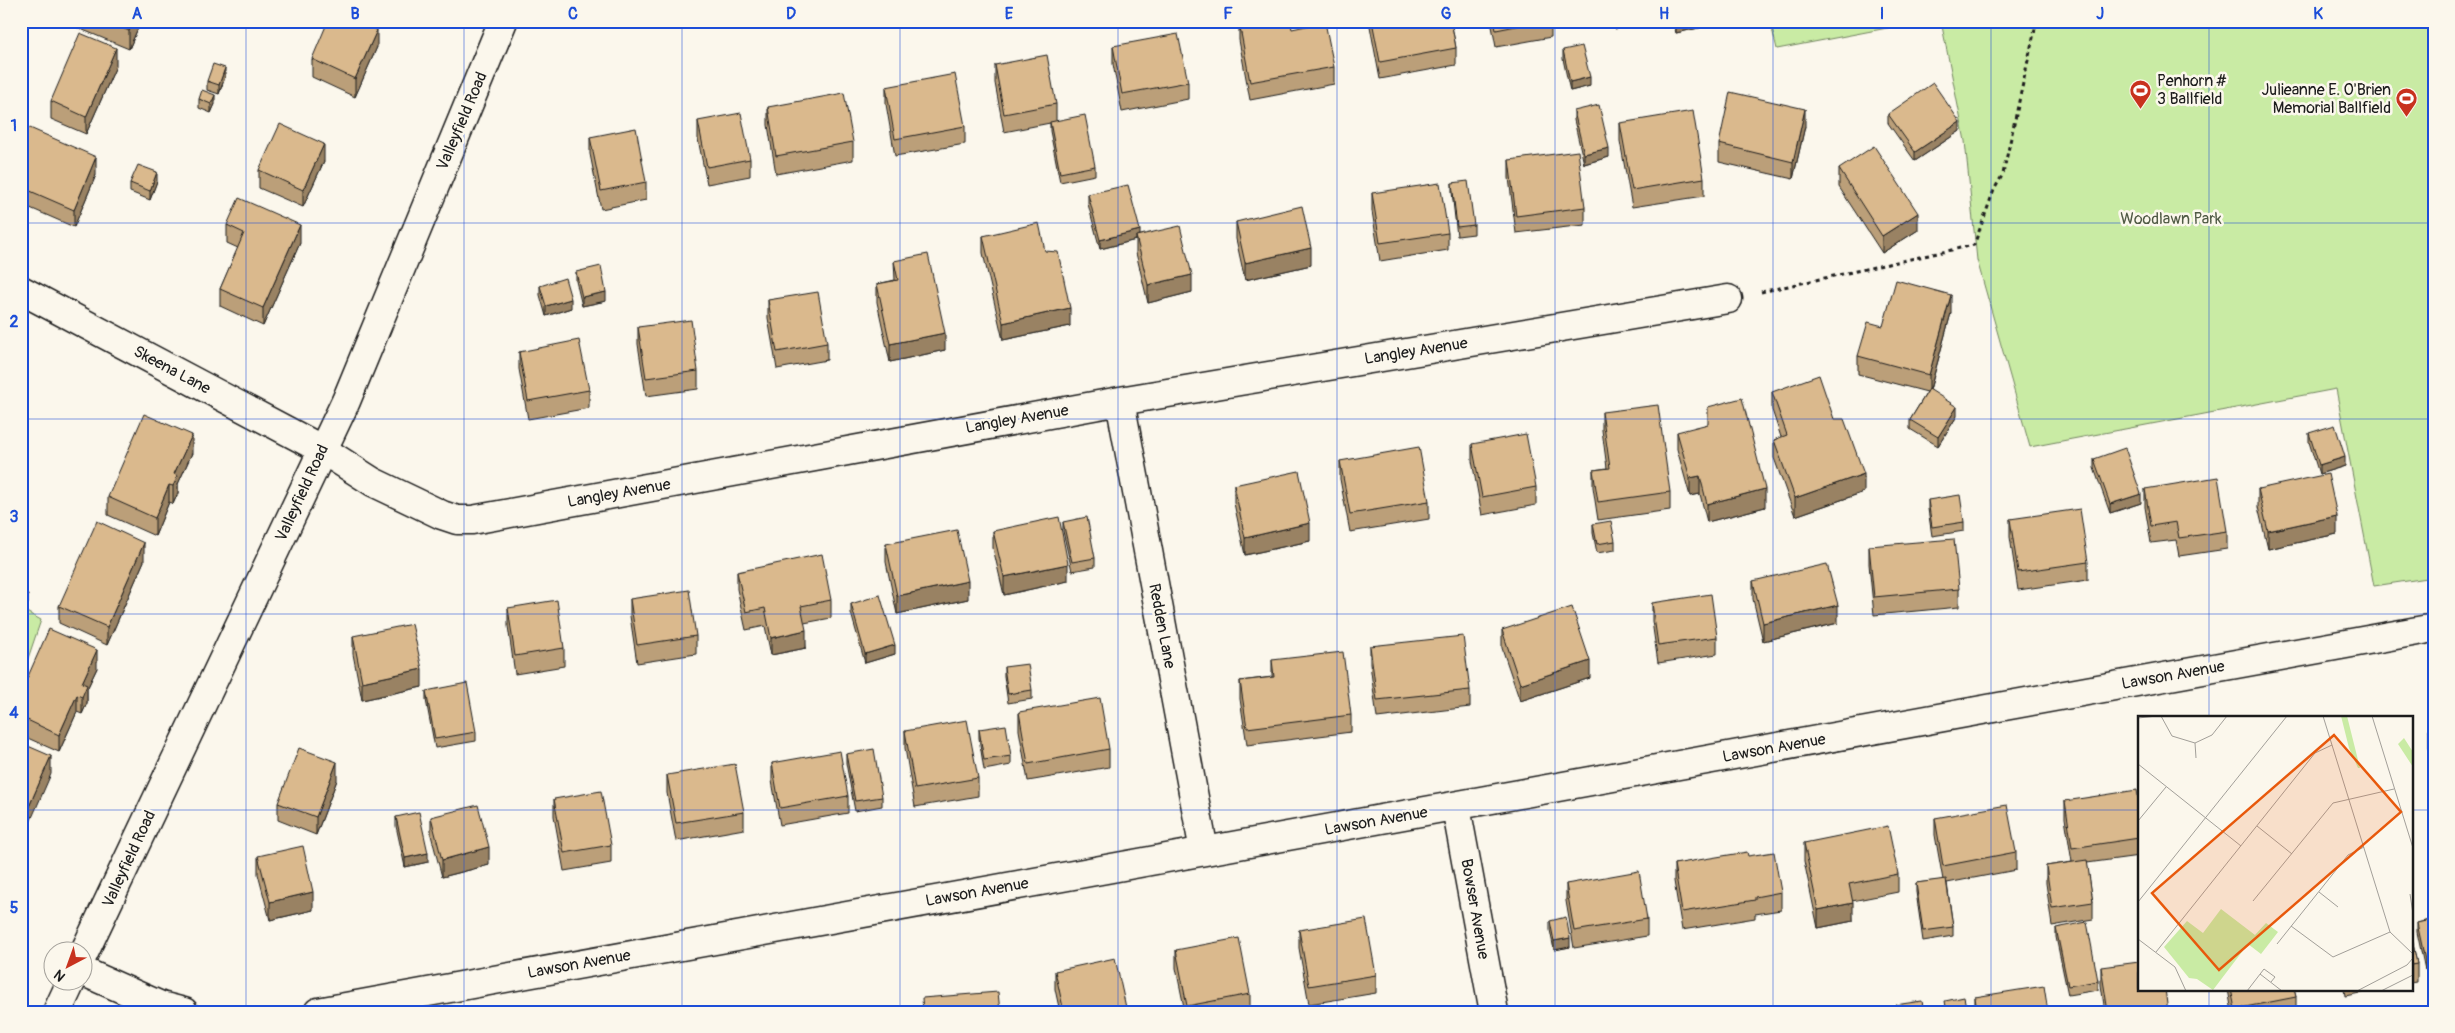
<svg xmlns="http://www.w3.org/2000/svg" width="2455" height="1033" viewBox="0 0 2455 1033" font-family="Pangolin,sans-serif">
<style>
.green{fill:#c9eba4;stroke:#728460}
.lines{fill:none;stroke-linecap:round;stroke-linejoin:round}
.minor-casing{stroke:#1c1c1c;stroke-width:31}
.tertiary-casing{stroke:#1c1c1c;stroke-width:31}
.path{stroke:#1c1c1c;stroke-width:3;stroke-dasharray:4 4;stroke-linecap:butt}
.minor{stroke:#fbf7ec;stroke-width:28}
.tertiary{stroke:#fbf7ec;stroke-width:28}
.wall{fill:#bb9f79;stroke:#1c1c1c}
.shaded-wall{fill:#998263;stroke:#1c1c1c}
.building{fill:#dab98d;stroke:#1c1c1c}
.grid{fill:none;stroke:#1d4ed8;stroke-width:1;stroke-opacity:0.55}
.labels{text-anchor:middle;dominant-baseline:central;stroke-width:5;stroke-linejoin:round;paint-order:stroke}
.poi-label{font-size:16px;fill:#1c1c1c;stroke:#fbf7ec;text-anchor:start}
.street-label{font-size:16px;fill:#1c1c1c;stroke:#fbf7ec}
.park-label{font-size:16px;fill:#505a45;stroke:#fbf7ec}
.inset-road{fill:none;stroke:#a29f99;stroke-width:1}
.view{fill:#e8590c;fill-opacity:0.15;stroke:#e8590c;stroke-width:2.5}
.inset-edge{fill:none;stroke:#1c1c1c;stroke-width:2.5}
.neatline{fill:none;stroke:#1d4ed8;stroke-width:2}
.grid-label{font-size:16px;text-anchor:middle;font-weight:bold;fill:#1d4ed8}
</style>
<rect width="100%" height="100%" fill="#fbf7ec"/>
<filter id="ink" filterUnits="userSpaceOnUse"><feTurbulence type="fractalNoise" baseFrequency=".02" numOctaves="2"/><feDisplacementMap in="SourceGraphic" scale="10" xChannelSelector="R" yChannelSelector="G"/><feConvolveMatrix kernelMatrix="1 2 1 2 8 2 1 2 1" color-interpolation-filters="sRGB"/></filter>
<g filter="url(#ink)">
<path class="green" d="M1770,21H1924L1777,49Z
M1941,21H2434V577L2374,586L2336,389L2030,447L1977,260L1965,141Z
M21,609L41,620L21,679Z"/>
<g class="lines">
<defs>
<path id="minor" d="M21,290L323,450L373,482L442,515L457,520H472L1120,401L1728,299
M1120,401L1204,851
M1456,807L1494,1012
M82,971L161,1006L184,1012
M318,1012L2434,628"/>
<path id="tertiary" d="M82,957L346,401L503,21
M57,1012L72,980"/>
</defs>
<use href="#minor" class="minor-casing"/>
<use href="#tertiary" class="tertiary-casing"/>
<path class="path" d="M2036,24L2053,21
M1761,292L1974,245L1994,190L2003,174L2036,24L2032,21"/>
<use href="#minor" class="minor"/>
<use href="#tertiary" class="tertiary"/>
</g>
<path class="wall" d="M71,21H141L129,49L71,25Z
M1369,21H1451L1456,48V65L1380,79Z
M1491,21H1551V37L1496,47Z
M1613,21H1660L1615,29Z
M1673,21H1703V27L1676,33Z
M1239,22L1292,29L1334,67V84L1250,100L1239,40Z
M1113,46L1188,82V99L1122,112L1113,64Z
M377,47L355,97L312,77V59Z
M1563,50L1590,86L1570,91L1563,59Z
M995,65L1056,104V120L1095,166V175L1060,182L1050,131V123L1004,132L995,83Z
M116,66L86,134L51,119V101Z
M225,77L219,94L207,90V81Z
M886,87L965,126V144L895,156L886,104Z
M199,99L215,104L211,113L199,108Z
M768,107L853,142V160L776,174L768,125Z
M1574,111L1609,157L1584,164L1574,120Z
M1888,114L1960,131L1915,161L1888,123Z
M698,121L750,159V176L707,184L698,139Z
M1620,123L1704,178V196L1632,207L1620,141Z
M1805,126L1793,179L1719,162V144Z
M21,130L96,175L74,227L21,204Z
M590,137L646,182V200L601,209L590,154Z
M1509,160L1585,207V225L1516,233L1509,178Z
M324,161L303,207L259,188V170Z
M1839,169L1918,230L1882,253L1839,187Z
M157,181L150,200L130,192V183Z
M1452,183L1474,225V234L1457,236L1452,192Z
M1372,193L1448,233V250L1380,261L1372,211Z
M1088,194L1140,235L1192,292L1148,303L1136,253V240L1100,249L1088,204Z
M1236,222L1311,265L1245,280L1236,239Z
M227,225L300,243L263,326L220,306V289L238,248L227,243Z
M983,236L1045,251L1070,326L1003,340L983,253Z
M894,261L945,350L890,362L877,302V284L895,280Z
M576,272L606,301L582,306L576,281Z
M540,286L571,308L546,316L540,295Z
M768,300L827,343V360L777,369L768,318Z
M1951,313L1930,390L1957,416L1938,446L1910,429V420L1927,392L1858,374V356L1883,326Z
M638,327L698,371V389L646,396L638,344Z
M519,352L589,390V408L528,419L519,369Z
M1772,392L1834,419L1864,492L1795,516L1774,458V440L1781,437L1772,410Z
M1602,412L1670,492V510L1598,520L1593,487V470L1607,468L1602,430Z
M1677,432L1765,507L1707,522L1700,494L1690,496L1677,449Z
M2309,433L2345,466L2319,474L2309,442Z
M1472,444L1536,487V505L1482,515L1472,461Z
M192,453L178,484V493L173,504L169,502L155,536L108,515V497Z
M2094,459L2141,503L2110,513L2094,468Z
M1340,461L1429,501V519L1350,532L1340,479Z
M1234,485L1310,541L1245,555L1234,503Z
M2145,489L2227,531V549L2179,556L2176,540L2151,543L2145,507Z
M2258,489L2337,534L2268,549L2258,507Z
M1928,500L1964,522V531L1932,536L1928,509Z
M2010,519L2088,562V580L2018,590L2010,537Z
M1063,522L1095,558V567L1072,571L1063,531Z
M1593,524L1615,541V550L1597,553L1593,533Z
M993,531L1068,581L1004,595L993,548Z
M886,544L968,599L897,614L886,562Z
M1869,546L1959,589V607L1874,615L1869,564Z
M144,561L107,645L59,623V606Z
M737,572L831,600V618L804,623L806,648L771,655L765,626L746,630L737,589Z
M1753,581L1838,623L1763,641L1753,599Z
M21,591L28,603L22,616H21Z
M630,599L696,636V654L637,663L630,616Z
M1652,603L1717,637V654L1658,663L1652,621Z
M851,604L895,654L865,663L851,613Z
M508,608L564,648V666L515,674L508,626Z
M1502,630L1590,678L1520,701L1502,648Z
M353,636L422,687L362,700L353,654Z
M1370,646L1470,690V707L1377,718L1370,664Z
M1272,660L1351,715V732L1247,745L1240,699V681L1272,677Z
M1004,667L1032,690V699L1008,703L1004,676Z
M97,668L87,689V703L82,714L77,712L59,752L21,735V692Z
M426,691L476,732V741L435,748L426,700Z
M1019,712L1109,749V767L1028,781L1019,730Z
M2434,728V769L2429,747V729Z
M979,729L1011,756V765L984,770L979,738Z
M905,731L978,778V796L915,807L905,748Z
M846,754L882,797V806L855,811L846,763Z
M772,763L848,796V813L780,825L772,781Z
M667,775L744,812V829L676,841L667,793Z
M337,780L316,835L278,820V803Z
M554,799L611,845V863L564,871L554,816Z
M2065,801L2139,802V856L2087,863L2093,902V919L2052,926L2046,883V866L2072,862L2065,818Z
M396,817L428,862L405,867L396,826Z
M431,817L489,865L442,877L431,835Z
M1935,818L2016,852V870L1947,883L1953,927V936L1923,941L1916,892V883L1943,880L1935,835Z
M1804,843L1898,874V892L1852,901L1853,921L1818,928L1804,861Z
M258,856L313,910L270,920L258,874Z
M1748,856L1781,892V910L1755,914V918L1682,930L1674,881V864Z
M1566,884L1647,919V936L1574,948L1566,901Z
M2434,919L2425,970L2417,932V923Z
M1550,921L1570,947L1554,950L1550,930Z
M2056,928L2098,981V990L2068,995L2056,937Z
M1299,930L1376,975V993L1309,1004L1299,948Z
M2411,934L2417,964V982L2411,983Z
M1176,950L1250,994V1011L1185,1012L1176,968Z
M2101,967L2168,1012H2105L2101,985Z
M1055,971L1127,1012H1060L1055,989Z
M2228,989H2294L2296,997V1012H2232Z
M2344,989H2380L2345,996Z
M1975,997L2048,1012H1975Z"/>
<path class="shaded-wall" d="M133,21H141L129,49V31Z
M1690,21H1703V27L1676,33V24Z
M377,30V47L355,97V79Z
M116,48V66L86,134V117Z
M225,68V77L219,94V85Z
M1590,77V86L1570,91V82Z
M215,95V104L211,113V104Z
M1805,109V126L1793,179V162Z
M1960,122V131L1915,161V152Z
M324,144V161L303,207V190Z
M1609,148V157L1584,164V154Z
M96,157V175L74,227V210Z
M157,172V181L150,200V191Z
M1918,213V230L1882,253V236Z
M300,225V243L263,326V308Z
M1140,230V240L1136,236V240L1100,249V240Z
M1311,248V265L1245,280V263Z
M1192,275V292L1148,303V285Z
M606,292V301L582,306V297Z
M1951,295V313L1929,393V375Z
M571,299V308L546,316V306Z
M1070,308V326L1003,340V323Z
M945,333V350L890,362V344Z
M25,375V393L21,402V384Z
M1957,407V416L1938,446V437Z
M192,435V453L178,484V493L173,504V486L174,474Z
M2345,457V466L2319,474V465Z
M1864,474V492L1795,516V498Z
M1700,476V494L1690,496V478Z
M169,485V502L155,536V518Z
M1765,489V507L1707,522V504Z
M2141,494V503L2110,513V504Z
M2337,516V534L2268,549V531Z
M1310,523V541L1245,555V538Z
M144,543V561L107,645V627Z
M1068,564V581L1004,595V577Z
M968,581V599L897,614V596Z
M28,594V603L22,616V607Z
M1838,605V623L1763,641V623Z
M806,630V648L771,655V638Z
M895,645V654L865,663V654Z
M97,650V668L87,689V703L82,714V683Z
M1590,661V678L1520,701V684Z
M422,669V687L362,700V682Z
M77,695V712L59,752V735Z
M51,756V774L21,843V825Z
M337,762V780L316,835V817Z
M489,847V865L442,877V860Z
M428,853V862L405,867V858Z
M313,892V910L270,920V902Z
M1853,903V921L1818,928V910Z
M1570,938V947L1554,950V941Z
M2434,959V968L2425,970V960Z"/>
<path class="building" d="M106,21H133L129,31Z
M328,21H358L377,30L355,79L312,59Z
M1244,21H1290L1292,29L1325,22L1334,67L1250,82L1239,22Z
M1372,21H1451L1456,48L1380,62Z
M1494,21H1542L1496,30Z
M1675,21H1690L1676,24Z
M80,33L116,48L86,117L51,101Z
M1178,34L1188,82L1122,94L1113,46Z
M1582,46L1590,77L1570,82L1563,50Z
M1047,55L1056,104L1004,114L995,65Z
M213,64L225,68L219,85L207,81Z
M955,74L965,126L895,139L886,87Z
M1933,83L1960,122L1915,152L1888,114Z
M202,90L215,95L211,104L199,99Z
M1730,92L1805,109L1793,162L1719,144Z
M844,93L853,142L776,156L768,107Z
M1599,105L1609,148L1584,154L1574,111Z
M1693,111L1704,178L1632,190L1620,123Z
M741,113L750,159L707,167L698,121Z
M1085,115L1095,166L1060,173L1050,122Z
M280,124L324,144L303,190L259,170Z
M23,125L96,157L74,210L21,187V130Z
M636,128L646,182L601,191L590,137Z
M1874,146L1918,213L1882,236L1839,169Z
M1578,151L1585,207L1516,216L1509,160Z
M138,165L157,172L150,191L130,183Z
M1468,181L1474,225L1457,227L1452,183Z
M1440,183L1448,233L1380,243L1372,193Z
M1128,185L1140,230L1100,240L1088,194Z
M239,198L300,225L263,308L220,289L244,233L227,225Z
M1302,206L1311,248L1245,263L1236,222Z
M1039,223L1045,251L1058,252L1070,308L1003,323L983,236Z
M1180,226L1192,275L1148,285L1136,236Z
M928,254L945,333L890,344L877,284L898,280L894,261Z
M601,266L606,292L582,297L576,272Z
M565,278L571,299L546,306L540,286Z
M1896,280L1951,295L1929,375L1858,356L1868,322L1883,326Z
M818,292L827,343L777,352L768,300Z
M691,320L698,371L646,378L638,327Z
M579,340L589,390L528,401L519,352Z
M21,373L25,375L21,384Z
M1819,375L1834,419H1844L1864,474L1795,498L1774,440L1787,435L1772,392Z
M1929,389L1957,407L1938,437L1910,420Z
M1742,398L1765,489L1707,504L1700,476L1690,478L1677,432L1708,424V407Z
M1658,405L1670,492L1598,502L1593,470L1610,468L1602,412Z
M144,414L192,435L174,474L178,476L173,486L169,485L155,518L108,497Z
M2335,425L2345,457L2319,465L2309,433Z
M1526,434L1536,487L1482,497L1472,444Z
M1419,447L1429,501L1350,514L1340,461Z
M2125,448L2141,494L2110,504L2094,459Z
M1299,471L1310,523L1245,538L1234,485Z
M2328,474L2337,516L2268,531L2258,489Z
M2218,477L2227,531L2179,538L2176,522L2151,526L2145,489Z
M1960,495L1964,522L1932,527L1928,500Z
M2080,509L2088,562L2018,572L2010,519Z
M1059,517L1068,564L1004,577L993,531Z
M1087,517L1095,558L1072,562L1063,522Z
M97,521L144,543L107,627L59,606Z
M1611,521L1615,541L1597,544L1593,524Z
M957,530L968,581L897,596L886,544Z
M1954,539L1959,589L1874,597L1869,546Z
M822,554L831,600L801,606L806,630L771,638L765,608L746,612L737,572Z
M1827,564L1838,605L1763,623L1753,581Z
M689,590L696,636L637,645L630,599Z
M21,591L28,594L22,607H21Z
M1711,594L1717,637L1658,645L1652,603Z
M880,595L895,645L865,654L851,604Z
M557,600L564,648L515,656L508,608Z
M1572,607L1590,661L1520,684L1502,630Z
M412,624L422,669L362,682L353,636Z
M49,629L97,650L82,683L87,685L82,697L77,695L59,735L21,717V692Z
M1463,636L1470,690L1377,700L1370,646Z
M1343,652L1351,715L1247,728L1240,681L1274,677L1272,660Z
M1028,664L1032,690L1008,694L1004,667Z
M467,683L476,732L435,739L426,691Z
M1100,698L1109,749L1028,764L1019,712Z
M967,720L978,778L915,789L905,731Z
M1006,725L1011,756L984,760L979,729Z
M2434,728V751L2429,729Z
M21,743L51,756L21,825Z
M299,748L337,762L316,817L278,803Z
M874,749L882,797L855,801L846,754Z
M840,751L848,796L780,808L772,763Z
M735,764L744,812L676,823L667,775Z
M2137,790L2139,802V838L2072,848L2065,801Z
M601,791L611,845L564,853L554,799Z
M478,805L489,847L442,860L431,817Z
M2007,805L2016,852L1943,866L1935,818Z
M419,812L428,853L405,858L396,817Z
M1888,826L1898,874L1849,884L1853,903L1818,910L1804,843Z
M303,846L313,892L270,902L258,856Z
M1747,852L1748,856L1774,852L1781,892L1755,897V900L1682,912L1674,864Z
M2087,860L2093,902L2052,908L2046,866Z
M1639,871L1647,919L1574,931L1566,884Z
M1946,879L1953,927L1923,931L1916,883Z
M1566,917L1570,938L1554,941L1550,921Z
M1366,919L1376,975L1309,986L1299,930Z
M2434,919V959L2425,960L2417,923Z
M2087,922L2098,981L2068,986L2056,928Z
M2411,934L2417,964L2411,965Z
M1239,938L1250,994L1187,1006L1176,950Z
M1115,958L1127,1012H1064L1055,971Z
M2139,962V989H2165L2168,1012H2108L2101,967Z
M2044,986L2048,1012H1977L1975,997Z
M2231,989H2294L2296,997L2235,1009Z
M998,992L1000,1012H923L922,998Z
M1964,997L1967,1012H1947L1945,1001Z
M1922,1001L1924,1012H1884L1896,1010L1895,1005Z"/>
</g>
<path class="grid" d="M246,21V1012M464,21V1012M682,21V1012M900,21V1012M1118,21V1012M1337,21V1012M1555,21V1012M1773,21V1012M1991,21V1012M2209,21V717M21,223H2434M21,419H2434M21,614H2434M21,810H2139M2411,810H2434M2209,989V1012"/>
<defs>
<symbol id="stadium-pin" viewBox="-11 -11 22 30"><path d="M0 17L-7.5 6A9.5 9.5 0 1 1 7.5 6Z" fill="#c8321e" stroke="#fbf7ec"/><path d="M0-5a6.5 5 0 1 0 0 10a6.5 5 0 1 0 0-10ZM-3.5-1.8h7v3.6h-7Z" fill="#fff"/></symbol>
</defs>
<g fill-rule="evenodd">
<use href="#stadium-pin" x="2128" y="78" width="25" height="34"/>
<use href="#stadium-pin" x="2394" y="86" width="25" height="34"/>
</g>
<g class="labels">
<g class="poi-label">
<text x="2157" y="81">Penhorn #<tspan x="2157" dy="18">3 Ballfield</tspan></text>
<text x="2391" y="90" text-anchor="end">Julieanne E. O'Brien<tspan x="2391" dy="18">Memorial Ballfield</tspan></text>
</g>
<g class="street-label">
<text transform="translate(462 121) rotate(-67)">Valleyfield Road</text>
<text transform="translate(1416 351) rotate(-9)">Langley Avenue</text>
<text transform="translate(172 370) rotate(28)">Skeena Lane</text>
<text transform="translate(1017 419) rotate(-10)">Langley Avenue</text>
<text transform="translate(302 493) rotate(-65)">Valleyfield Road</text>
<text transform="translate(619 493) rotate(-10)">Langley Avenue</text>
<text transform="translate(1162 626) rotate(79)">Redden Lane</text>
<text transform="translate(2173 675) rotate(-10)">Lawson Avenue</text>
<text transform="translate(1774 748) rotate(-10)">Lawson Avenue</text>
<text transform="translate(1376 821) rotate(-10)">Lawson Avenue</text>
<text transform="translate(129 859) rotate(-65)">Valleyfield Road</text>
<text transform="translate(977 892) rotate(-10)">Lawson Avenue</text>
<text transform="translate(1475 909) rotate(80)">Bowser Avenue</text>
<text transform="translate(579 964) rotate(-10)">Lawson Avenue</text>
</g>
<g class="park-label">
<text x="2171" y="219">Woodlawn Park</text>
</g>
</g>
<g transform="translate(2138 716)">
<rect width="275" height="275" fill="#fbf7ec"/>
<path d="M203,0H209L222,52H220L211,32ZM266,22L275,36V51L260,28ZM83,193L117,219L128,207L140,216L123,238L110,228L75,274L59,263L51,262L26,231L49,205L65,217Z" fill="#c9eba4"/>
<path class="inset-road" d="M23,0L34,20L57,27L74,19L89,0M185,0L252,216L275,238M234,0L275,132M0,2L19,0M57,27L58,42M0,48L103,130M0,105L28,71M119,110L154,138M181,176L200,191M272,178L275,198M115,185L195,87L256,73M0,186L149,0M153,210L195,241L252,216M0,223L37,251L48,275M139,228L210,139L226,131M18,236L177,37L194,29M122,258L144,275M109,275L126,253L137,261L133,266M219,275L269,249L275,242M243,275L275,259"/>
<path class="view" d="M196,19L263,96L81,254L14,177Z"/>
<rect width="275" height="275" class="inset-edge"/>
</g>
<rect width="2455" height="1033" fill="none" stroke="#fbf7ec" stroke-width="55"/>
<g transform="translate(68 966) rotate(221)"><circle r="24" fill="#fbf7ec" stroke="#a29f99"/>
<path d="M0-4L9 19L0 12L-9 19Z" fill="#c8321e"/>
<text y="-8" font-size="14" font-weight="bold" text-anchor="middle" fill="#1c1c1c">N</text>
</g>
<rect x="28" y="28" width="2400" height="978" class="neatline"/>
<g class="grid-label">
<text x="137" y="19">A</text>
<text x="355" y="19">B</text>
<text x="573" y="19">C</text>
<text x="791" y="19">D</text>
<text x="1009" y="19">E</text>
<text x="1228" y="19">F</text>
<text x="1446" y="19">G</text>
<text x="1664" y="19">H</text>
<text x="1882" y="19">I</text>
<text x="2100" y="19">J</text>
<text x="2318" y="19">K</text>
<text x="14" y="131">1</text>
<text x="14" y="327">2</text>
<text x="14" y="522">3</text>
<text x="14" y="718">4</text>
<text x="14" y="913">5</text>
</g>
</svg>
